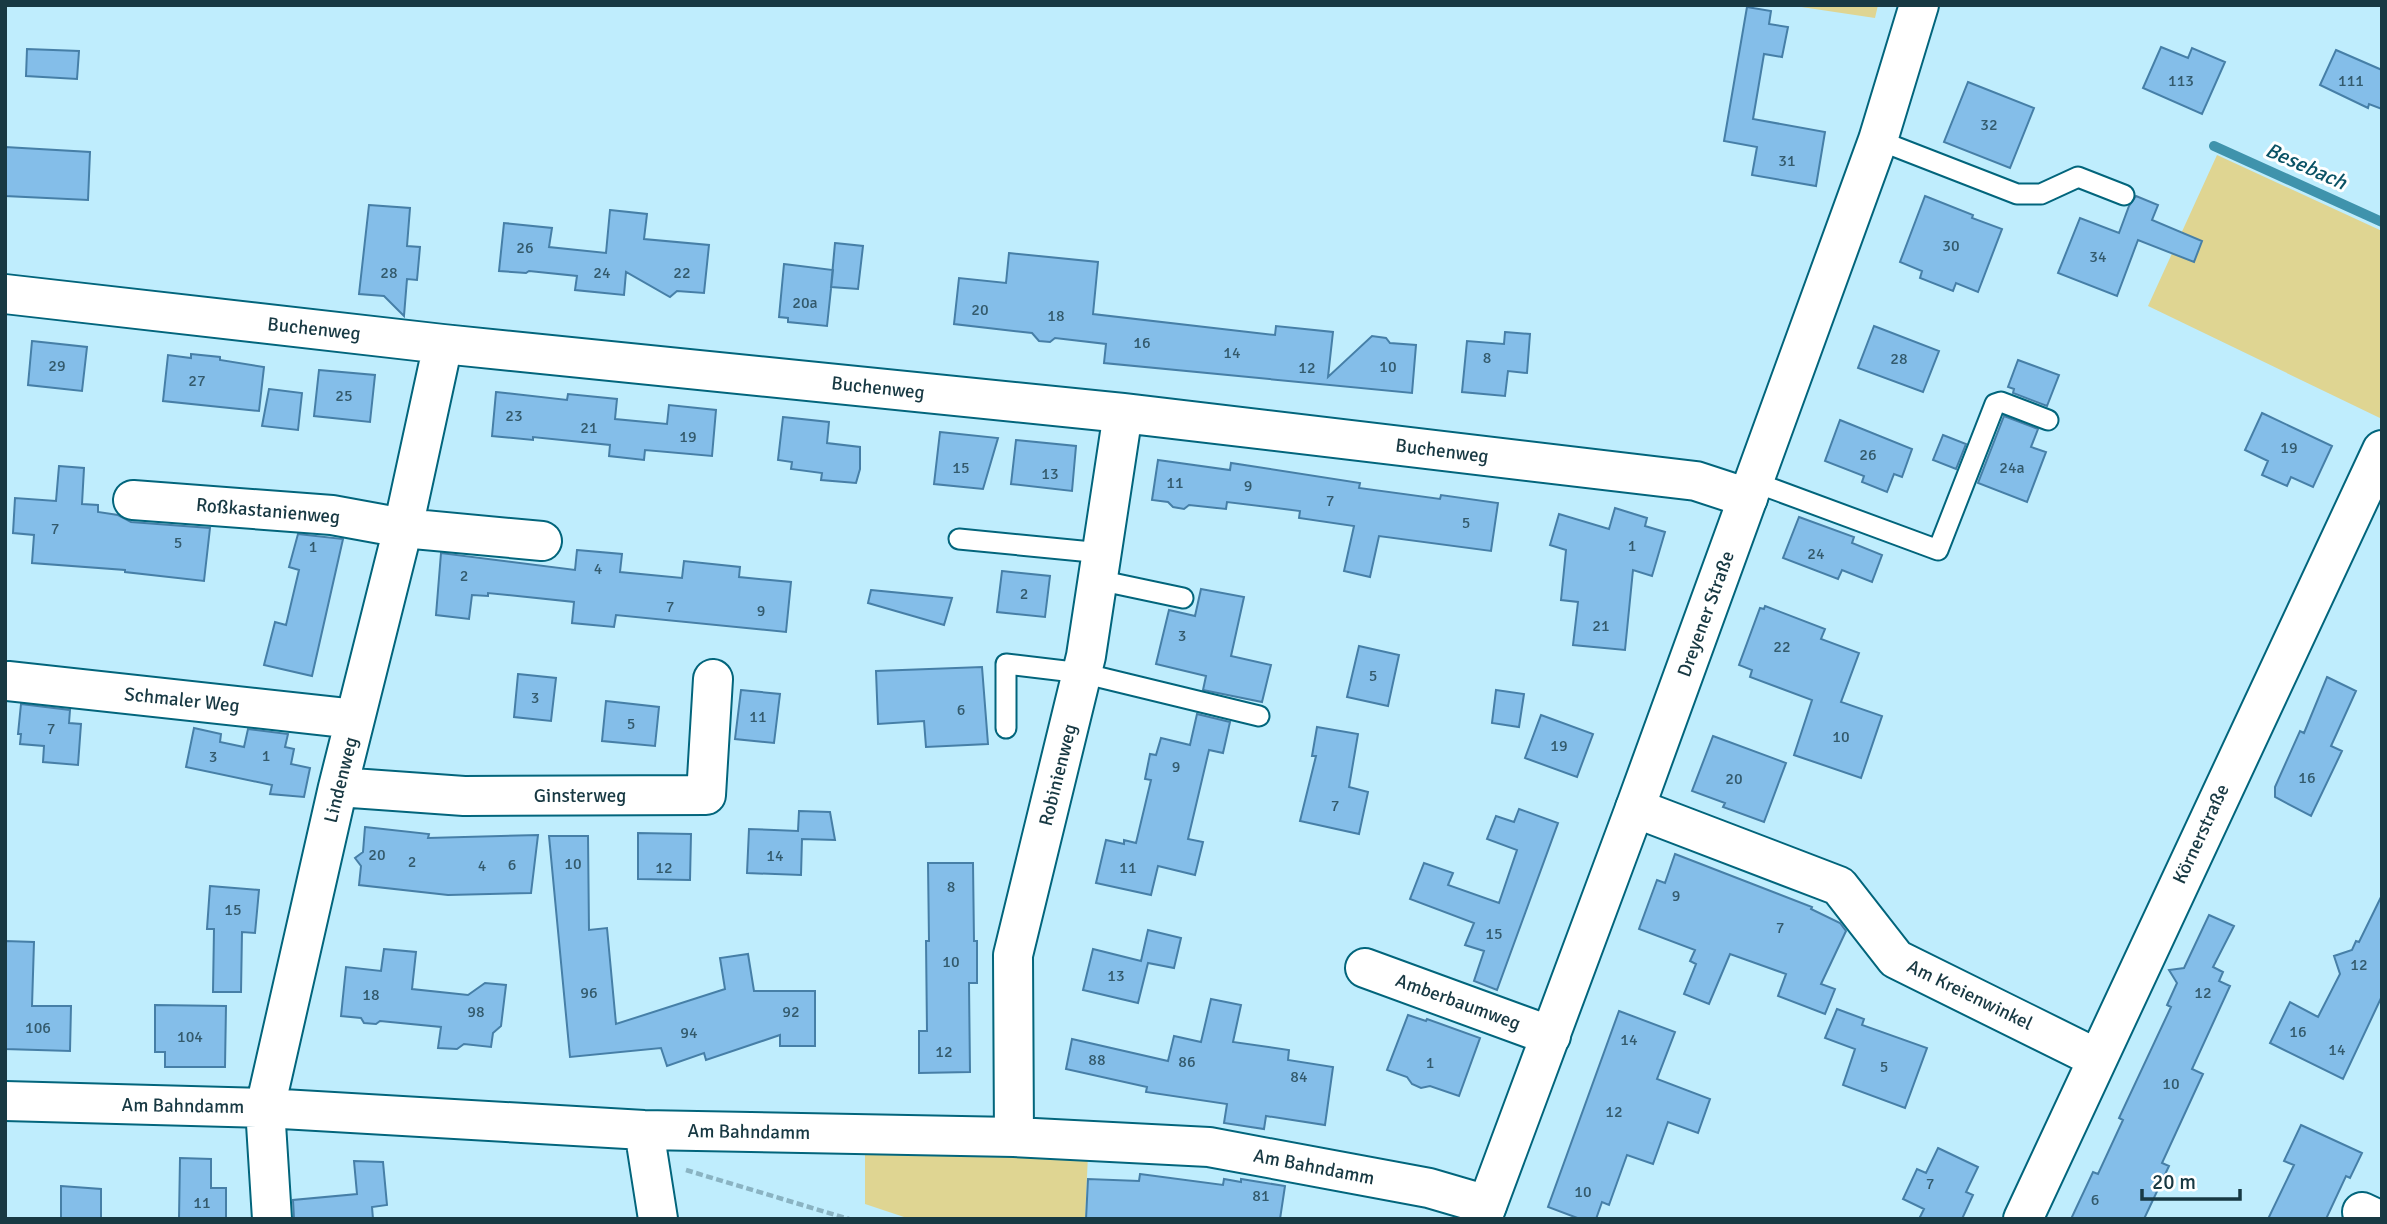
<svg xmlns="http://www.w3.org/2000/svg" width="2387" height="1224" viewBox="0 0 2387 1224" font-family="Signika,sans-serif">
<style>
.green{fill:#dfd592}
.lines{fill:none;stroke-linecap:round;stroke-linejoin:round}
.stream{stroke:#3f93ac;stroke-width:10}
.building{fill:#84bee9;stroke:#467fa7;stroke-width:2}
.lane-casing{stroke:#02657c;stroke-width:23}
.street-casing{stroke:#02657c;stroke-width:42}
.secondary-casing{stroke:#02657c;stroke-width:42}
.path{stroke:#8ab3c2;stroke-width:4.5;stroke-dasharray:7 3.5;stroke-linecap:butt}
.lane{stroke:#fff;stroke-width:19}
.street{stroke:#fff;stroke-width:38}
.secondary{stroke:#fff;stroke-width:38}
.labels{text-anchor:middle;dominant-baseline:central;stroke-width:6;stroke-linejoin:round;paint-order:stroke}
.number-label{font-size:16px;fill:#335a6c}
.street-label{font-size:19px;fill:#183943;stroke:#fff}
.water-label{font-size:21px;font-style:italic;fill:#0a5265;stroke:#fff}
</style>
<rect width="100%" height="100%" fill="#bfedfd"/>
<path class="green" d="M1788,5H1878L1875,18Z
M2217,155L2382,231V419L2148,306Z
M865,1150L1088,1155L1085,1219H910L865,1204Z"/>
<g class="lines">
<path class="stream" d="M2214,146L2382,222"/>
</g>
<path class="building" d="M1747,7L1771,11L1769,24L1788,27L1782,57L1764,54L1753,119L1825,132L1816,186L1752,175L1757,147L1724,141Z
M2161,47L2188,58L2192,48L2225,62L2202,114L2143,88Z
M27,49L79,51L77,79L26,76Z
M2336,50L2382,70V109L2369,104L2368,108L2320,85Z
M1968,82L2034,108L2010,168L1944,142Z
M5,147L90,152L88,200L5,196Z
M1925,196L1973,215L1972,218L2002,229L1978,292L1956,283L1953,291L1920,278L1922,271L1900,262Z
M2136,196L2158,205L2152,220L2202,241L2194,262L2138,240L2117,296L2058,273L2080,218L2119,233L2129,206Z
M369,205L410,208L407,246L420,247L417,280L407,279L404,316L384,296L359,294Z
M610,210L647,214L644,239L709,245L704,293L677,291L670,297L626,272L624,295L575,290L577,276L529,271L526,273L499,271L504,223L552,228L549,247L606,253Z
M835,243L863,246L858,289L831,287Z
M1009,253L1098,262L1093,314L1275,335L1276,326L1333,332L1328,377L1372,336L1386,338L1390,343L1416,345L1412,393L1104,363L1106,344L1055,338L1050,342L1039,341L1032,333L954,324L959,278L1006,283Z
M784,264L833,270L827,326L788,322V318L779,317Z
M1874,326L1939,351L1923,392L1858,368Z
M1505,332L1530,334L1527,373L1508,371L1505,396L1462,392L1467,341L1504,344Z
M32,341L87,347L82,391L28,385Z
M191,354L220,357V360L264,367L259,411L163,401L168,355L191,358Z
M2018,360L2059,375L2047,406L2013,393L2014,389L2008,387Z
M319,370L375,375L370,422L314,416Z
M269,389L302,393L298,430L262,426Z
M496,392L567,400L568,394L617,399L615,419L667,424L669,405L716,410L712,456L645,450L644,460L609,456L610,445L533,437V440L492,436Z
M2262,413L2332,446L2313,487L2291,477L2287,486L2262,475L2268,461L2245,450Z
M2004,416L2038,429L2031,447L2046,452L2027,502L1978,483Z
M783,417L829,422L827,443L860,447V469L856,483L821,480L822,473L791,469L792,462L778,460Z
M1840,420L1912,449L1902,477L1894,474L1887,492L1862,482L1864,476L1825,461Z
M940,432L998,438L983,489L934,484Z
M1943,435L1966,444L1956,469L1933,460Z
M1016,440L1076,446L1072,491L1011,484Z
M1158,460L1230,470L1231,463L1360,483L1359,488L1440,499L1441,495L1498,503L1491,551L1379,536L1370,577L1344,571L1354,526L1299,518L1300,511L1227,502L1226,509L1189,505L1184,509L1173,507L1168,502L1152,500Z
M59,466L84,468L82,504L98,505V512L118,515L131,522L210,528L204,581L125,572V570L32,563L34,535L13,533L15,498L56,501Z
M1615,508L1647,518L1645,526L1665,532L1652,576L1633,570L1625,650L1573,645L1578,602L1561,600L1566,550L1550,545L1559,514L1609,529Z
M1799,517L1854,537L1852,543L1882,555L1872,582L1842,570L1838,579L1783,558Z
M298,534L343,539L312,676L264,665L275,622L286,625L299,570L289,567Z
M577,550L622,554L620,572L682,578L684,561L740,567L739,577L791,582L786,632L616,615L614,627L572,623L574,602L488,593V596L472,595L469,619L436,615L441,553L575,570Z
M1002,571L1050,576L1045,617L997,612Z
M1201,589L1244,597L1231,656L1271,665L1262,702L1203,690L1206,676L1156,664L1169,610L1195,616Z
M871,590L952,598L944,625L868,603Z
M1765,606L1825,629L1821,639L1859,653L1841,702L1882,716L1861,778L1794,755L1812,700L1750,677L1752,670L1739,665L1760,608L1764,609Z
M1359,646L1399,655L1388,706L1347,697Z
M982,667L988,744L926,747L924,721L878,724L876,671Z
M518,674L556,678L551,721L514,717Z
M2327,677L2356,691L2331,746L2342,751L2311,816L2275,797V787L2300,731L2304,733Z
M741,690L780,694L774,743L735,739Z
M1496,690L1524,694L1519,727L1492,723Z
M606,701L659,707L655,746L602,741Z
M21,704L70,710L69,723L81,724L78,765L43,762L44,746L20,744L21,734H18Z
M1197,714L1230,722L1223,753L1209,750L1188,839L1203,842L1195,875L1158,866L1151,895L1096,883L1106,840L1124,844V840L1136,843L1151,780L1145,779L1150,754L1156,755L1161,738L1190,745Z
M1541,715L1593,734L1577,777L1525,758Z
M1317,727L1358,734L1349,787L1368,792L1359,834L1300,821L1316,756H1312Z
M194,728L221,734L220,742L244,747L248,729L288,734L285,747L294,749L291,764L310,768L304,797L270,794L272,785L186,767Z
M1713,736L1786,763L1764,822L1723,807L1725,803L1692,791Z
M1519,809L1558,823L1497,990L1474,981L1484,951L1465,945L1474,923L1410,899L1424,863L1453,873L1448,885L1499,903L1517,850L1487,839L1496,816L1514,822Z
M799,811L830,812L835,840L802,839L801,875L747,873L749,829L798,831Z
M365,827L429,834L428,838L538,835L531,893L448,895L359,885L361,866L355,858L363,852Z
M638,833L691,834L690,880L638,879Z
M549,836H588L589,930L607,928L616,1024L725,989L720,958L748,954L754,991H815V1046H780V1035L706,1060L704,1053L667,1066L661,1048L570,1057Z
M1675,854L1812,907L1811,909L1840,923L1846,931L1821,984L1835,989L1825,1014L1778,996L1786,974L1730,954L1709,1004L1684,994L1696,964L1690,961L1695,950L1639,929L1657,880L1665,883Z
M928,863H973L974,941H977V983H969L970,1072L919,1073V1031H927L926,941H929Z
M210,886L259,890L255,933L242,932L241,992H213L214,929H207Z
M2382,895V996L2343,1079L2270,1043L2290,1002L2318,1017L2340,974L2334,956L2352,950L2356,941L2359,942Z
M2209,915L2234,926L2213,967L2223,972L2219,981L2230,986L2192,1069L2203,1074L2162,1163L2169,1166L2144,1219H2071L2093,1172L2098,1174L2123,1120L2119,1118L2171,1007L2167,1005L2177,983L2169,970L2184,968Z
M1148,930L1181,938L1174,968L1148,963L1138,1003L1083,990L1093,949L1141,961Z
M5,941L34,942L32,1006H71L70,1051L5,1049Z
M384,949L416,952L412,989L468,995L485,983L506,985L501,1026L493,1033L491,1047L464,1044L457,1049L438,1048L441,1027L380,1021L376,1024L364,1023L361,1018L341,1016L346,967L381,971Z
M1211,999L1241,1005L1233,1042L1289,1050L1288,1060L1333,1067L1325,1125L1266,1116L1264,1129L1224,1123L1227,1104L1146,1092L1147,1087L1066,1069L1072,1039L1168,1061L1174,1036L1201,1042Z
M155,1005L226,1006L225,1067H165V1052H155Z
M1837,1009L1864,1019L1862,1025L1927,1048L1905,1108L1843,1085L1855,1049L1825,1038Z
M1619,1011L1675,1032L1657,1079L1710,1099L1698,1133L1668,1122L1653,1164L1627,1155L1609,1205L1602,1202L1596,1219H1580L1548,1207Z
M1408,1015L1426,1021L1427,1019L1480,1038L1459,1096L1430,1086L1421,1088L1412,1084L1407,1077L1387,1070Z
M2301,1125L2362,1153L2350,1178L2346,1176L2326,1219H2268L2294,1165L2284,1161Z
M1938,1148L1978,1167L1966,1192L1973,1195L1962,1219H1919L1924,1209L1903,1199L1917,1169L1926,1173Z
M180,1158L211,1159V1188H226V1219H179Z
M354,1161L383,1162L387,1205L372,1207L373,1219H294L293,1200L357,1194Z
M1140,1174L1223,1185L1224,1179L1241,1182V1179L1285,1186L1280,1219H1086L1088,1179L1139,1181Z
M61,1186L101,1189V1219H61Z"/>
<g class="lines">
<defs>
<path id="lane" d="M1878,140L2017,194H2041L2078,177L2124,195
M1754,482L1938,550L1995,404L2001,402L2048,420
M959,539L1102,553
M1098,580L1183,598
M1006,728V664L1082,673L1259,716"/>
<path id="street" d="M5,294L443,344L1123,413L1696,481L1748,498
M133,500L332,515L403,528L542,541
M8,681L355,719
M338,787L464,796L706,795L713,679
M1635,808L1839,886L1896,959L2096,1058
M1365,968L1551,1036
M5,1101L265,1108L644,1130L1014,1137L1209,1147L1429,1188L1487,1205
M644,1130L658,1219
M1014,1137L1013,955L1086,656L1123,413
M2362,1212L2377,1219
M272,1219L265,1108L338,787L403,528L443,344
M2023,1219L2382,450"/>
<path id="secondary" d="M1482,1219L1635,808L1878,140L1919,5"/>
</defs>
<use href="#lane" class="lane-casing"/>
<use href="#street" class="street-casing"/>
<use href="#secondary" class="secondary-casing"/>
<path class="path" d="M686,1170L849,1219"/>
<use href="#lane" class="lane"/>
<use href="#street" class="street"/>
<use href="#secondary" class="secondary"/>
</g>
<g class="labels">
<g class="number-label">
<text x="2181" y="81">113</text>
<text x="2351" y="81">111</text>
<text x="1989" y="125">32</text>
<text x="1787" y="161">31</text>
<text x="1951" y="246">30</text>
<text x="525" y="248">26</text>
<text x="2098" y="257">34</text>
<text x="389" y="273">28</text>
<text x="602" y="273">24</text>
<text x="682" y="273">22</text>
<text x="805" y="303">20a</text>
<text x="980" y="310">20</text>
<text x="1056" y="316">18</text>
<text x="1142" y="343">16</text>
<text x="1232" y="353">14</text>
<text x="1487" y="358">8</text>
<text x="1899" y="359">28</text>
<text x="57" y="366">29</text>
<text x="1388" y="367">10</text>
<text x="1307" y="368">12</text>
<text x="197" y="381">27</text>
<text x="344" y="396">25</text>
<text x="514" y="416">23</text>
<text x="589" y="428">21</text>
<text x="688" y="437">19</text>
<text x="2289" y="448">19</text>
<text x="1868" y="455">26</text>
<text x="961" y="468">15</text>
<text x="2012" y="468">24a</text>
<text x="1050" y="474">13</text>
<text x="1175" y="483">11</text>
<text x="1248" y="486">9</text>
<text x="1330" y="501">7</text>
<text x="1466" y="523">5</text>
<text x="55" y="529">7</text>
<text x="178" y="543">5</text>
<text x="1632" y="546">1</text>
<text x="313" y="547">1</text>
<text x="1816" y="554">24</text>
<text x="598" y="569">4</text>
<text x="464" y="576">2</text>
<text x="1024" y="594">2</text>
<text x="670" y="607">7</text>
<text x="761" y="611">9</text>
<text x="1601" y="626">21</text>
<text x="1182" y="636">3</text>
<text x="1782" y="647">22</text>
<text x="1373" y="676">5</text>
<text x="535" y="698">3</text>
<text x="961" y="710">6</text>
<text x="758" y="717">11</text>
<text x="631" y="724">5</text>
<text x="51" y="729">7</text>
<text x="1841" y="737">10</text>
<text x="1559" y="746">19</text>
<text x="266" y="756">1</text>
<text x="213" y="757">3</text>
<text x="1176" y="767">9</text>
<text x="2307" y="778">16</text>
<text x="1734" y="779">20</text>
<text x="1335" y="806">7</text>
<text x="377" y="855">20</text>
<text x="775" y="856">14</text>
<text x="412" y="862">2</text>
<text x="573" y="864">10</text>
<text x="512" y="865">6</text>
<text x="482" y="866">4</text>
<text x="664" y="868">12</text>
<text x="1128" y="868">11</text>
<text x="951" y="887">8</text>
<text x="1676" y="896">9</text>
<text x="233" y="910">15</text>
<text x="1780" y="928">7</text>
<text x="1494" y="934">15</text>
<text x="951" y="962">10</text>
<text x="2359" y="965">12</text>
<text x="1116" y="976">13</text>
<text x="589" y="993">96</text>
<text x="2203" y="993">12</text>
<text x="371" y="995">18</text>
<text x="476" y="1012">98</text>
<text x="791" y="1012">92</text>
<text x="38" y="1028">106</text>
<text x="2298" y="1032">16</text>
<text x="689" y="1033">94</text>
<text x="190" y="1037">104</text>
<text x="1629" y="1040">14</text>
<text x="2337" y="1050">14</text>
<text x="944" y="1052">12</text>
<text x="1097" y="1060">88</text>
<text x="1187" y="1062">86</text>
<text x="1430" y="1063">1</text>
<text x="1884" y="1067">5</text>
<text x="1299" y="1077">84</text>
<text x="2171" y="1084">10</text>
<text x="1614" y="1112">12</text>
<text x="1930" y="1184">7</text>
<text x="1583" y="1192">10</text>
<text x="1261" y="1196">81</text>
<text x="2095" y="1200">6</text>
<text x="202" y="1203">11</text>
</g>
<g class="street-label">
<text transform="translate(314 329) rotate(6)">Buchenweg</text>
<text transform="translate(878 388) rotate(6)">Buchenweg</text>
<text transform="translate(1442 451) rotate(7)">Buchenweg</text>
<text transform="translate(268 511) rotate(5)">Roßkastanienweg</text>
<text transform="translate(1706 614) rotate(-70)">Dreyener Straße</text>
<text transform="translate(182 700) rotate(6)">Schmaler Weg</text>
<text transform="translate(1058 775) rotate(-76)">Robinienweg</text>
<text transform="translate(341 780) rotate(-76)">Lindenweg</text>
<text x="580" y="796">Ginsterweg</text>
<text transform="translate(2201 834) rotate(-65)">Körnerstraße</text>
<text transform="translate(1970 995) rotate(26)">Am Kreienwinkel</text>
<text transform="translate(1458 1002) rotate(20)">Amberbaumweg</text>
<text transform="translate(183 1106) rotate(1)">Am Bahndamm</text>
<text transform="translate(749 1132) rotate(1)">Am Bahndamm</text>
<text transform="translate(1314 1167) rotate(11)">Am Bahndamm</text>
</g>
<g class="water-label">
<text transform="translate(2306 166) rotate(24)">Besebach</text>
</g>
</g>
<rect width="2387" height="1224" fill="none" stroke="#183943" stroke-width="14"/>
<path d="M2142 1189v10h98v-10" fill="none" stroke="#183943" stroke-width="3.5"/>
<text x="2152" y="1189" font-size="21" fill="#183943" stroke="#ffffff" stroke-width="5" paint-order="stroke">20 m</text>
</svg>
